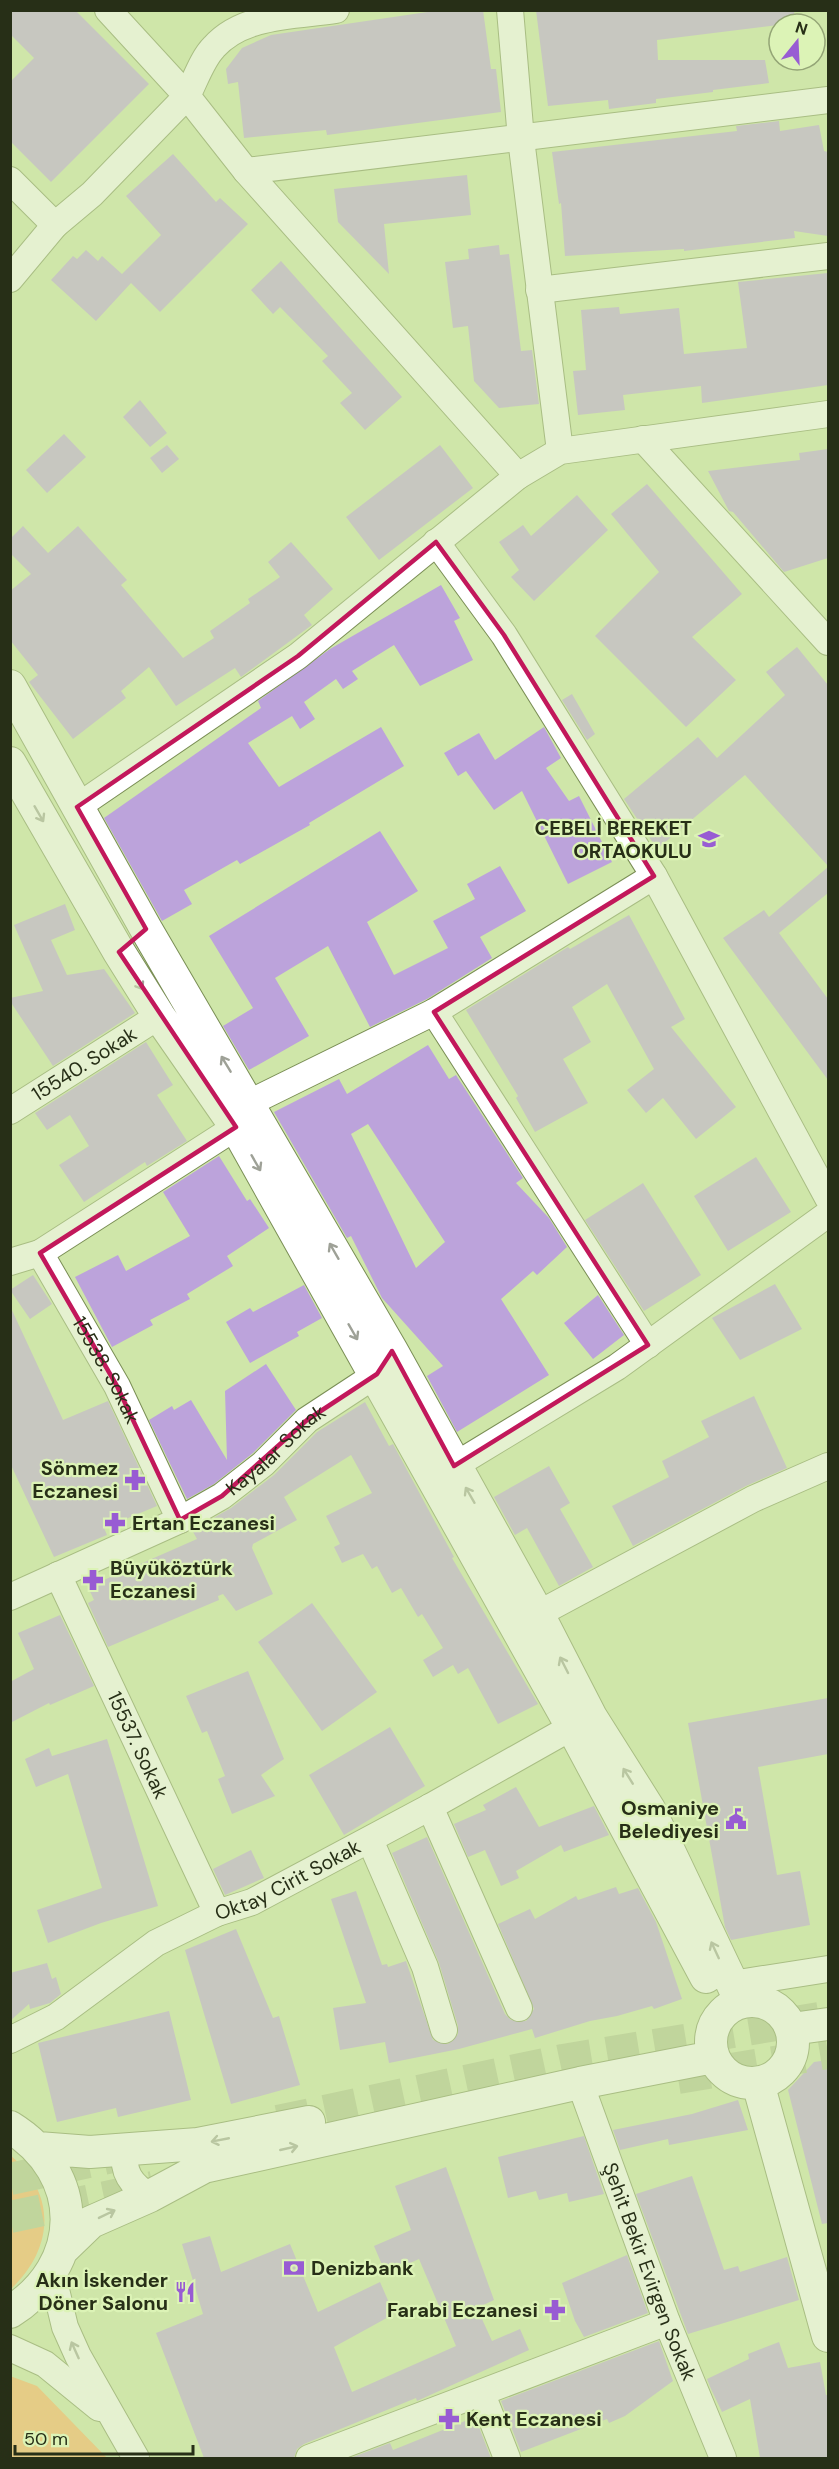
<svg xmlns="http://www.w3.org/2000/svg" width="839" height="2469" viewBox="0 0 839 2469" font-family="'DM Sans',sans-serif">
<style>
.green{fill:#feae5b}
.building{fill:#bca3db;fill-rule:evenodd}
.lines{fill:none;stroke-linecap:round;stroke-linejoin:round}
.major-tunnel{stroke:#adc18c;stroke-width:32;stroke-dasharray:32 16;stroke-linecap:butt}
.minor-casing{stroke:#7a8e55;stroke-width:28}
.major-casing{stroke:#7a8e55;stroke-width:34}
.minor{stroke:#fff;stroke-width:26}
.major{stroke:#fff;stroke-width:32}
.oneway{stroke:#9ea197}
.marked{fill:none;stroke:#c2185b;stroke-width:4.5;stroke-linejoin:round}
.labels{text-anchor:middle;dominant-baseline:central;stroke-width:4.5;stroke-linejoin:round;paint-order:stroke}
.poi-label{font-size:20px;font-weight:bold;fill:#272f17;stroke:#dcf3b6;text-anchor:end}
.street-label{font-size:20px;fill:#272f17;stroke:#dcf3b6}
</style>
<rect width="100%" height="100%" fill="#cfe6a9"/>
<path class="green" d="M11,2156C58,2195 53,2249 11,2289Z
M10,2376L37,2386L107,2458H11Z"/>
<path class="building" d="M10,10H75L149,84L51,182L10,141V82L34,58L10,34Z
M441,10H483L491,69H496L501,112L327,135L326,130L244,138L238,82L228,84L226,69L242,48L271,35Z
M536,10H794L795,23L657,40L658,60H765L769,83L713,90V92L656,99V103L609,109L608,100L548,106Z
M779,121L780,131L819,125L824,151L828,152V236L794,231L795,238L684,251V249L565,256L561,203L559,204L552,152L737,131L736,126Z
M173,154L216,202L220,198L248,224L160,312L131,283L96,321L51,280L73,256L77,259L86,250L98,261L102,256L122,274L161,235L126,196Z
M467,175L471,215L384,224L389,274L338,222L334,189Z
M499,245L500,255L509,254L521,351L532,350L539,404L499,408L474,381L468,326L453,328L445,262L469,259L468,249Z
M281,261L402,397L365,430L340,403L352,393L322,361L328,356L280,307L273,314L251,290Z
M828,273V385L702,403L701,386L623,395L625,410L578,415L573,371L586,370L581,310L619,307L620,314L679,308L684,354L747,348L738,282Z
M140,400L167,433L150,447L123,417Z
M64,434L86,457L47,493L26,470Z
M167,445L179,459L162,473L150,458Z
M440,445L473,488L379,560L346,517Z
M828,449V558L784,572L733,512L729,511L708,471L800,460L799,453Z
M647,484L742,594L692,637L736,680L686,727L595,636L659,572L611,514Z
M577,495L608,530L534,601L511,577L519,570L499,542L523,525L531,536Z
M23,526L48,553L78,526L127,580L121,585L183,658L214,638L210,631L250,603L248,599L280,577L268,562L291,542L333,589L304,615L312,625L241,677L235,668L176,706L149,667L121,691L126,698L73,739L29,682L38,675L10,640V591L31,574L10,553V539Z
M441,585L460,618L454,621L473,660L420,686L394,645L352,671L358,679L343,689L336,679L304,702L315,719L300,729L292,716L248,743L279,787L381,727L404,766L309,823L310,825L240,864L237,860L184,890L192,904L162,921L104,818L261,708L258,701L330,649Z
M797,647L828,685V866L745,775L657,849L624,799L698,737L717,758L785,695L766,672Z
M572,694L595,734L587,740L562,700Z
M544,727L561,758L546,768L569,801L579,796L612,862L568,884L522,791L494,810L466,771L458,776L444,753L479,733L495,760Z
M380,831L418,891L367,922L394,975L448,948L433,921L475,899L467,884L500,866L526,911L480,937L492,958L427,999L370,1027L328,946L275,978L309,1036L249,1070L223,1026L253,1008L209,936Z
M828,867V893L779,933L828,999V1080L723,938L764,910L769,917Z
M65,904L75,930L51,940L67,975L104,969L135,1013L53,1066L10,1001V998L43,991L14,925Z
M629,915L685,1019L671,1027L736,1107L696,1139L663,1098L646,1113L627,1090L654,1069L607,984L572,1007L591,1042L563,1059L588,1103L535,1132L516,1098L518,1096L466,1010L568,947L570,949Z
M146,1042L173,1085L157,1095L187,1141L147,1166L145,1162L84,1202L59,1165L89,1146L70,1115L47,1130L35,1113Z
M428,1045L449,1079L456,1075L523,1178L516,1183L549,1218L567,1247L537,1275L533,1271L501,1299L549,1375L457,1432L427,1376L443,1366L382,1298L351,1236L347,1238L274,1112L339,1079L347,1094ZM368,1124L445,1242L416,1268L351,1134Z
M219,1156L247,1201L250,1199L269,1228L227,1256L233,1266L187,1294L190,1299L150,1320L153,1325L112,1347L75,1277L118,1255L126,1271L190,1236L163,1192Z
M756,1157L791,1212L728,1251L694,1196Z
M643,1183L701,1275L644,1311L585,1220Z
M33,1275L52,1304L30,1319L10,1290Z
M775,1284L802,1329L740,1360L712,1318Z
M304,1285L322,1318L297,1332L299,1336L250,1363L226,1322L250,1308L253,1312Z
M598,1295L624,1335L593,1359L564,1323Z
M10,1306L63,1420L108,1401L157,1506L104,1528L107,1535L54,1557L10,1463Z
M266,1364L296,1410L253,1453L214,1484L187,1499L149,1420L172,1406L174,1410L191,1400L227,1460L225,1391Z
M754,1396L787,1468L746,1486L633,1546L612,1506L669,1477L662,1461L709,1437L701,1421Z
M365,1402L389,1446L393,1444L454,1557L452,1558L538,1704L498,1724L468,1668L458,1674L453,1665L433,1677L423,1660L443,1648L422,1614L418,1617L401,1588L392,1593L377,1566L372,1569L363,1554L342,1563L334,1547L340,1544L326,1516L372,1493L351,1455L284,1497L297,1520L253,1544L252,1548L273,1594L236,1611L223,1594L218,1596L219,1600L108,1647L88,1603L94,1600L88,1587L197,1539L192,1530L231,1508L274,1475L317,1432Z
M549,1466L570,1503L560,1509L593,1567L559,1586L527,1528L515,1535L494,1497Z
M312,1603L377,1692L322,1731L258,1642Z
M60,1615L94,1686L50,1705L49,1703L10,1723V1682L34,1669L18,1633Z
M248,1671L284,1759L261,1775L275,1796L232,1814L218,1779L225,1776L207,1731L202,1733L186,1696Z
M828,1698V1754L758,1767L777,1875L800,1871L810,1925L731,1940L725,1927L688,1723Z
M390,1727L425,1786L344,1835L309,1775Z
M107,1739L158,1906L101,1923L48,1943L37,1910L102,1888L68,1774L36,1787L25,1759L49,1748L52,1756Z
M516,1787L539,1827L594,1806L609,1835L564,1852L561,1845L516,1871L519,1878L501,1886L485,1850L468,1857L454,1824L486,1810L483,1805Z
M427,1837L505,2014L511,2020L526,2021L534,2009L498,1924L530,1909L535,1919L576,1896L578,1900L616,1887L619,1894L638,1888L656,1922L682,1999L654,2009L652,2006L617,2016L590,2021L535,2038L532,2029L459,2049L389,2063L385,2042L340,2050L333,2008L366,2003L331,1899L356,1891L382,1965L387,1964L388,1967L406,1961L433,2040L448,2044L458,2034V2026L439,1963L392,1853Z
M251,1850L264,1878L225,1895L213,1869Z
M236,1929L273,2018L279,2016L300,2085L231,2104L185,1950Z
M47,1963L52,1979L56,1977L61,1994L50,2003L30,2009L29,2004L10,2021V1973Z
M169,2011L191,2100L118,2117L116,2108L57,2122L38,2043Z
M828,2060V2223L822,2224L788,2090L814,2062Z
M738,2100L748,2130L669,2145L668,2139L620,2150L613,2130L692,2114Z
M584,2136L604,2194L569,2202L567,2193L539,2200L536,2191L508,2198L498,2157Z
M446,2167L494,2300L477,2308L492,2341L520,2329L529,2350L417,2401L416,2398L304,2444L297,2449L294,2458H204L156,2333L203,2314L182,2244L210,2236L221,2272L290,2244L318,2312L380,2282L394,2314L334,2347L352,2392L456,2346L419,2259L386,2274L374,2246L411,2230L395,2186Z
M692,2176L724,2270L738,2266L740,2272L787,2257L799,2300L688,2334L636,2194Z
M627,2255L648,2313L584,2337L575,2321L562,2283Z
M659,2341L673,2381L625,2416L609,2423L607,2419L521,2452L501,2401Z
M779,2342L788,2368L820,2362L826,2395H828V2458H760L750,2399L722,2412L711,2389L707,2379L749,2359L748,2354Z
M475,2417L491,2458H350L390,2443L393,2450Z"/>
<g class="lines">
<path class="major-tunnel" d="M678,2078L828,2053
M278,2121L563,2060L819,2018
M10,2179L112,2157
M10,2217L153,2187"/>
<defs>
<g id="minor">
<path d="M336,10C296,16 243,14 214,47C202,59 195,81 187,96L246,171L518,476"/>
<path d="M510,10L521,139L560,451"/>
<path d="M246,171L828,100"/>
<path d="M10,180L55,225"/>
<path d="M10,279L55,225L92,194L187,96L108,10"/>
<path d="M539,290L828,256"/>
<path d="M643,439L828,642"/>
<path d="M436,542L504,635L654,876L828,1198"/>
<path d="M77,807L298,656L518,476L560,451L828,414"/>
<path d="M434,1012L648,1345"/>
<path d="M249,1103L434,1012L654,876"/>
<path id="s1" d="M10,1111L159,1016"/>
<path d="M40,1253L236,1127"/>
<path id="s2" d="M10,1262L40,1253L117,1386L180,1520"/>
<path d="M454,1466L617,1367L828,1214"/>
<path id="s3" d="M58,1575L217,1913"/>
<path id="s4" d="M10,1597L180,1520L222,1496L263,1464L307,1420L377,1374"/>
<path d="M538,1614L753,1499L828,1466"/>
<path d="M430,1807L519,2008"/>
<path d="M370,1840L425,1967L444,2030"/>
<path d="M732,1984L828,1969"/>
<path id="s5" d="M10,2040L56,2017L156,1943L217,1913L252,1902L430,1807L572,1727"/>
<path id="s6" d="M580,2083L667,2322L723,2458"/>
<path d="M125,2150C122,2172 131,2185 150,2196"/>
<path d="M52,2273L65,2327L78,2356L136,2458"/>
<path d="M10,2348L45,2364L99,2408"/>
<path d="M482,2394L507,2458"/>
<path d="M309,2458L667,2322"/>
</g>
<path id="major" d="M10,686L146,929L392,1351L538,1614L591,1717L649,1809L741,2002
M10,763L119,952L159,1016L236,1127L572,1727L706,1977
M711 2042a41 41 0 1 1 82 0a41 41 0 1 1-82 0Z
M792,2029L828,2024
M758,2083L828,2336
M10,2127C86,2174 85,2265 10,2312
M38,2148L90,2152L198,2144L309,2122
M62,2250L91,2222L150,2196L204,2167L580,2083L713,2057"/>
</defs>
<use href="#minor" class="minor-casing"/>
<use href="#major" class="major-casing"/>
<use href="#minor" class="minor"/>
<use href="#major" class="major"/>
</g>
<defs><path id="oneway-shaft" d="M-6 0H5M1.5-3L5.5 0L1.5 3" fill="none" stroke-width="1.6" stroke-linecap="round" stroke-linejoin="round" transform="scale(1.5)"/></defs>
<g class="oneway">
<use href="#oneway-shaft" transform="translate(39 814) rotate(60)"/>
<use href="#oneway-shaft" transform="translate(138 982) rotate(58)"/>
<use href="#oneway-shaft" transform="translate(226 1064) rotate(-121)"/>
<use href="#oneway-shaft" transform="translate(256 1163) rotate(60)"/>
<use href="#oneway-shaft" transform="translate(334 1251) rotate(-120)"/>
<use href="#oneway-shaft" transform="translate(353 1332) rotate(60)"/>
<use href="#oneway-shaft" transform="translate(470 1495) rotate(-120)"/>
<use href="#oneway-shaft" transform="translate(564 1665) rotate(-117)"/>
<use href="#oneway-shaft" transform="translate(628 1776) rotate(-122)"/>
<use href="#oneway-shaft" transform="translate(715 1950) rotate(-115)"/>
<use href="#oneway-shaft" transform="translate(220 2140) rotate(169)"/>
<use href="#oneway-shaft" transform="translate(289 2148) rotate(-13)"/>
<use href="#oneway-shaft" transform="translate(107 2214) rotate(-26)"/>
<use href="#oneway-shaft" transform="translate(75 2350) rotate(-114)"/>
</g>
<path d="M0 0H839V2469H0ZM436,542L504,635L654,876L434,1012L648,1345L454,1466L392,1351L377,1374L307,1420L222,1496L180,1520L117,1386L40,1253L236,1127L119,952L146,929L77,807L298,656Z" fill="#cfe6a9" fill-opacity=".55" fill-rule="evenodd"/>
<path class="marked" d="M436,542L504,635L654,876L434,1012L648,1345L454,1466L392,1351L377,1374L307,1420L222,1496L180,1520L117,1386L40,1253L236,1127L119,952L146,929L77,807L298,656Z"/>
<defs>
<symbol id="school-bare" viewBox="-9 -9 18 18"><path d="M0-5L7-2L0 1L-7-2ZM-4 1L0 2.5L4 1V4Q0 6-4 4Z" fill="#985cd3" stroke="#dcf3b6" stroke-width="2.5" paint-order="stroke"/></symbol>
<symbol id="pharmacy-bare" viewBox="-9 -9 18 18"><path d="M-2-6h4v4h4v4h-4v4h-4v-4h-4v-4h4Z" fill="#985cd3" stroke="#dcf3b6" stroke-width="2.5" paint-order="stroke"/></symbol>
<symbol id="civic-bare" viewBox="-9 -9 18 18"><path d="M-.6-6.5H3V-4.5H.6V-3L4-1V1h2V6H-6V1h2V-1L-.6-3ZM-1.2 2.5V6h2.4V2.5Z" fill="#985cd3" stroke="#dcf3b6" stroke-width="2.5" paint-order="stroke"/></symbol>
<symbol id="bank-bare" viewBox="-9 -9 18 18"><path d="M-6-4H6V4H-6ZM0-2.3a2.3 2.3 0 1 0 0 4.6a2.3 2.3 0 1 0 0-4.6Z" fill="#985cd3" stroke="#dcf3b6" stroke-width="2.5" paint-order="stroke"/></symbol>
<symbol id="restaurant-bare" viewBox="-9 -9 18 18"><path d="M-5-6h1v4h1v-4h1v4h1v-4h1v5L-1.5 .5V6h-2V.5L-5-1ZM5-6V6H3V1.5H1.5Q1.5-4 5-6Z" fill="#985cd3" stroke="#dcf3b6" stroke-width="2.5" paint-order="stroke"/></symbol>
</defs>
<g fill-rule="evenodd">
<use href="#school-bare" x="694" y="824" width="30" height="30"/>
<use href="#pharmacy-bare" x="120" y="1465" width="30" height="30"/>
<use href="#pharmacy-bare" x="100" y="1508" width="30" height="30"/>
<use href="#pharmacy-bare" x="78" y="1565" width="30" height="30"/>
<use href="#civic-bare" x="721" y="1804" width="30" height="30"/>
<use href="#bank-bare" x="279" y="2253" width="30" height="30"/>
<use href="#restaurant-bare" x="170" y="2277" width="30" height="30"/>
<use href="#pharmacy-bare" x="540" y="2295" width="30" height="30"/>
<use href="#pharmacy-bare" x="434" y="2404" width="30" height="30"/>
</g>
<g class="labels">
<g class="poi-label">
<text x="692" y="828">CEBELİ BEREKET<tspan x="692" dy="23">ORTAOKULU</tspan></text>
<text x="118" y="1468">Sönmez<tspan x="118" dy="23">Eczanesi</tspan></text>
<text x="132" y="1523" text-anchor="start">Ertan Eczanesi</text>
<text x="110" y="1568" text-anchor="start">Büyüköztürk<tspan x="110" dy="23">Eczanesi</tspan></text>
<text x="719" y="1808">Osmaniye<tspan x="719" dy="23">Belediyesi</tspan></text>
<text x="311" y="2268" text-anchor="start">Denizbank</text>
<text x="168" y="2280">Akın İskender<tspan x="168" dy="23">Döner Salonu</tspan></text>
<text x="538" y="2310">Farabi Eczanesi</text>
<text x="466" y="2419" text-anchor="start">Kent Eczanesi</text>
</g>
<g class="street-label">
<text stroke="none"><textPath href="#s1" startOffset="88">15540. Sokak</textPath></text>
<text stroke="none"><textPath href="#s2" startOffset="166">15538. Sokak</textPath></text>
<text stroke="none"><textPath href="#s4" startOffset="306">Kayalar Sokak</textPath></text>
<text stroke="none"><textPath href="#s3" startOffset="188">15537. Sokak</textPath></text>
<text stroke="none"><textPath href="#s5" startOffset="322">Oktay Cirit Sokak</textPath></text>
<text stroke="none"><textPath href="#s6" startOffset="201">Şehit Bekir Evirgen Sokak</textPath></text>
</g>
</g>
<rect width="839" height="2469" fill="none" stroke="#272f17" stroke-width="24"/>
<g transform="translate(797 42) rotate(18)"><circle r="28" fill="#dcf3b6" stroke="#94a576" stroke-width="1.5"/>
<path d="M0-4.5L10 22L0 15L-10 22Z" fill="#985cd3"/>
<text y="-9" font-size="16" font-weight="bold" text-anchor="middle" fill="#272f17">N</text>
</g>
<path d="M15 2445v9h178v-9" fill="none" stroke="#272f17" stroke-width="3"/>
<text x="24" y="2445" font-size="18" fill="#272f17" stroke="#dcf3b6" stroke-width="4.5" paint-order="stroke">50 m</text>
</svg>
